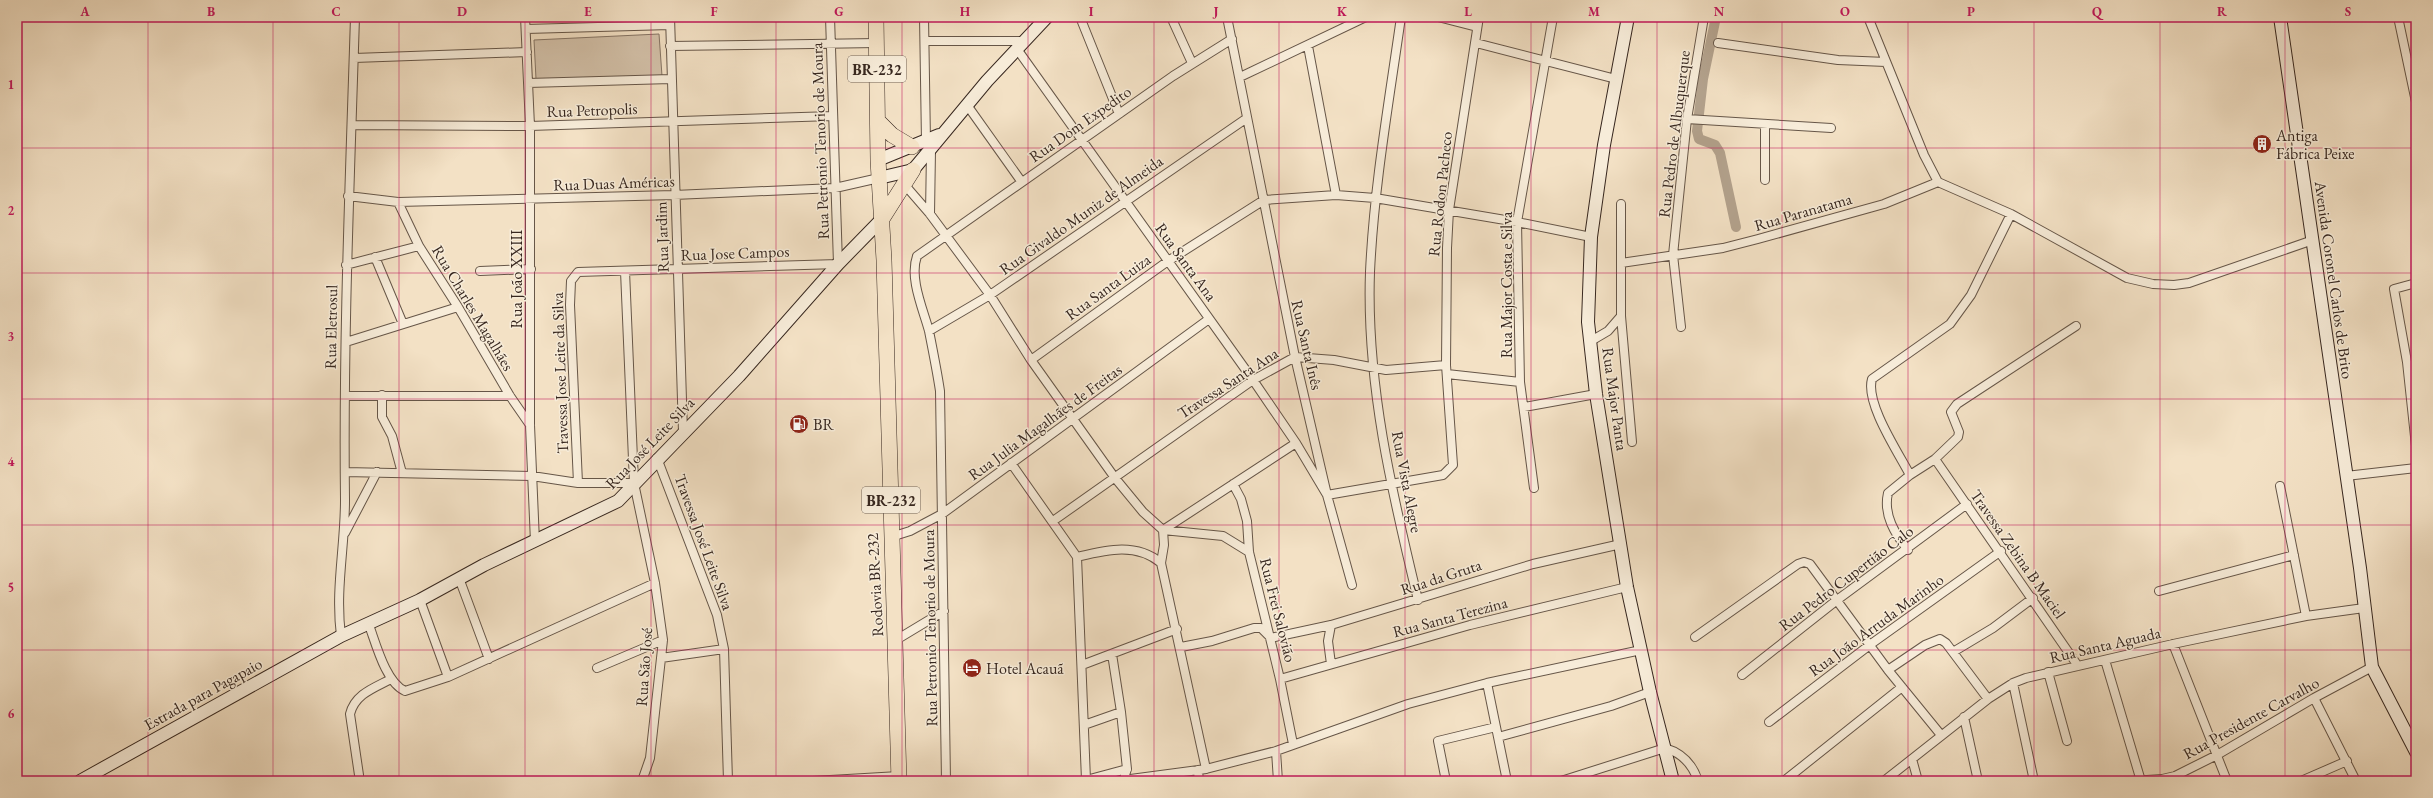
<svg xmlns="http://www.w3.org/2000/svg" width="2433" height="798" viewBox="0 0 2433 798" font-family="'EB Garamond',serif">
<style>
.green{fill:#d3c1a9;stroke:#857464}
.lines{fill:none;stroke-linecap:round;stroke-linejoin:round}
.canal{stroke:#b3a28d;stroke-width:10}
.street-casing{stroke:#665648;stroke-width:10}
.secondary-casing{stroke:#37271f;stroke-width:14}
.highway-casing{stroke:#37271f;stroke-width:16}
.street{stroke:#f7ecd9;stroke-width:8}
.secondary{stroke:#f7ecd9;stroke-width:12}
.highway{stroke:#f3e1c5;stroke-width:15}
.grid{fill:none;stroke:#c2185b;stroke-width:1;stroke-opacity:0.55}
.labels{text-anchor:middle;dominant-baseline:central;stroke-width:3;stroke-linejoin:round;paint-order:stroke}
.shield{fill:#f7ecd9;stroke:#716257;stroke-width:1}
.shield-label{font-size:15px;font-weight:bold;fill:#37271f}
.street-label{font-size:16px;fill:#37271f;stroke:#f7ecd9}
.poi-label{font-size:16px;fill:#37271f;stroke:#f7ecd9;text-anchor:start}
.neatline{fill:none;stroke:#c2185b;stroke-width:1.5}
.grid-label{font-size:13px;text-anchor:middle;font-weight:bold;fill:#c2185b}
</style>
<rect width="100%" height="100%" fill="#f3e1c5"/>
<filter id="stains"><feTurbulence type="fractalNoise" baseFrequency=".005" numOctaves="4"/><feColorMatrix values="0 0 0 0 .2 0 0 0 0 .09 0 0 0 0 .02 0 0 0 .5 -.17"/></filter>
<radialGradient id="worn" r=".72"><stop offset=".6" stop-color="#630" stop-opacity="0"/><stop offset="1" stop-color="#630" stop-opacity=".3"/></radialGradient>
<path class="green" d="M659,34L662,76L536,79L534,40Z"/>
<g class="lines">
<path class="canal" d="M1716,17L1703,79L1697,131L1699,139L1715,145L1720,153L1736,227"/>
<defs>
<path id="street" d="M525,17L530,126V425L535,542
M670,17L683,432
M924,17L926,142
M1080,17L1119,114
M1171,17L1192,63
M1227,17L1295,357L1327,495L1352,585
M1401,17C1389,102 1374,186 1370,272C1366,383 1392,493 1418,600
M1438,17L1477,27
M1868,17L1924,155L1938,182
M2398,17L2416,102
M526,29L670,25
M925,41H1024
M1476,43L1616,79
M1718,43L1838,60L1886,62
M670,46L877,43
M1308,46L1336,195
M1017,49L1253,380L1296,443L1327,495L1443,475L1453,465L1446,365L1447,248L1449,210L1479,17
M354,58L527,52
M1240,77L1366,17
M528,83L671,79
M967,105L1021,181
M1687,119L1831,128
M1765,124V180
M353,125L530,126L833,116
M2416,158V164
M1938,182L2011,214L2127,278L2153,284L2174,285L2189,283L2313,240
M904,184L930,214L990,295L1031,360L1115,478L1143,512L1163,530
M348,196L398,202L674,195L835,188L879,178
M398,202L419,246L458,307L510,396L530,425
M930,214L931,150
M375,257L403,324
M1621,263V204
M346,265L419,246
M480,271L531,269
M625,271L634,483L655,583L663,640L650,758L642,781
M2416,283L2394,289L2407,362L2416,446
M1621,316L1632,442
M1681,327L1673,255L1687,119L1704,17
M929,331L990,295L1247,118
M1591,341L1608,331L1621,316V263L1723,248L1758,239L1884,204L1938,182
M346,342L458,307
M1031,360L1168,261L1264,200L1336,195L1375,198L1517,222L1591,237
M1447,374L1520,382
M382,395V417L392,436L402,473
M345,396H510
M1524,407L1596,394
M657,458L717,615L724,649L728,781
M1935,459L2078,666
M1011,463L1077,557L1086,780L1127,769
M345,472L532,476L578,483H634
M1910,475C1898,452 1865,403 1872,379L1950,324L1971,295L2011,214
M2346,476L2416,468
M578,483L570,305L571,281L578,272L838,264L830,17
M1233,484L1241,499L1247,521L1249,552L1280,679L1293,744
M2280,486L2306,616
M1534,488L1520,382L1517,222L1553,17
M1053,521L1253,380L1295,357L1334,360L1386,370L1446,365
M1163,530L1164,545L1161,563L1206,769
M1163,530L1296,443
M1163,530L1223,536L1249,552
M345,533L377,472
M891,537L910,531L942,514L1209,319
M1908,550C1895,534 1883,515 1888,493L1910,475L1935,459L1958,437L1959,432L1951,412L1957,404L2076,326
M1077,557C1106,550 1136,542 1161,563
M459,578L489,659
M2159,591L2294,555
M420,600L448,677
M369,625C376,644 386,683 405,691L448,677L655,583
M1331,625L1328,641L1331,664
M341,636C335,589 345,547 345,500C343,339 350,178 355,17
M1695,637L1798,564L1804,562L1810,564L1888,670L1941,735
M1270,638L1331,625L1533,564L1621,544
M896,640L944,611
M2173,644L2227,781
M1181,647L1212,641L1254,628H1261L1270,637
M1953,652L1993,628L2033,598
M1112,654L1121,712L1127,769L1125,775
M661,658L724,649
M2105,660L2141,781
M1082,665L1177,629
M597,668L663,640
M1888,670L1925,645L1940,639L1946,643L1988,699
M2048,672L2067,741
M1742,675L1837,600L1967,504
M1280,679L1470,625L1627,587
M1487,683L1507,781
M2013,683L2034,781
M2314,698L2356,781
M1964,717L1978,781
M1769,722L1871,644L2001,551
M1084,725L1121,712
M1498,737L1611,706L1650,692
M1276,751L1278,781
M1912,759L1918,781
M1198,770L1199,781
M359,775L350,714C355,694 374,688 391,679
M1123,780L1206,769L1276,751L1408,704L1487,683L1641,650
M813,781L899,776
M946,781L940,391C937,371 933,351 929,331C923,309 909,278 917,256L1173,76L1232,39
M1446,781L1438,741L1496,727
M1561,781L1665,748C1682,753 1693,765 1698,781
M1784,781L1902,687
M1884,781L1988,699L2013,683L2026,678L2173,644L2306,616L2364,608
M2132,781L2162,779L2175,776L2217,755L2314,698L2372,667
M2301,781L2347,761"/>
<path id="secondary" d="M1628,17L1604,145L1591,237L1588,322L1596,394L1627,587L1650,692L1673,781
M2280,17L2360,568L2372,667L2416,752
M878,160L939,135
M879,178L913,170L987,81L1047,17
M80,781L341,636L420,600L484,565L618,501L739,376L838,264L882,219"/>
<path id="highway" d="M876,17L878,160L884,260L899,781
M878,121L892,135L912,147
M882,219L913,170"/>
</defs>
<use href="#street" class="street-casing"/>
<use href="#secondary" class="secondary-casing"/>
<use href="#highway" class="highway-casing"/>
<use href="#street" class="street"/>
<use href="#secondary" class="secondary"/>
<use href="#highway" class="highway"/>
</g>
<path class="grid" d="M148,17V781M273,17V781M399,17V781M525,17V781M651,17V781M776,17V781M902,17V781M1028,17V781M1154,17V781M1279,17V781M1405,17V781M1531,17V781M1657,17V781M1782,17V781M1908,17V781M2034,17V781M2160,17V781M2285,17V781M17,148H2416M17,273H2416M17,399H2416M17,525H2416M17,650H2416"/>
<defs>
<symbol id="building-disc" viewBox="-11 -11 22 22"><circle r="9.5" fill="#8f2418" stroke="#f7ecd9"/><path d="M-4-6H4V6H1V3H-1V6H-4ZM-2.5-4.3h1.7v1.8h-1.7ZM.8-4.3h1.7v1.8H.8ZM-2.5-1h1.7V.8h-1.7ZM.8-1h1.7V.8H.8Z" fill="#fff"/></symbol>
<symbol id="fuel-disc" viewBox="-11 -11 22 22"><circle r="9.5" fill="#8f2418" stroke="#f7ecd9"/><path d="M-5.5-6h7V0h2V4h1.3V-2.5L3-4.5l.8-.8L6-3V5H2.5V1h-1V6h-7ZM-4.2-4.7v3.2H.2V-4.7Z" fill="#fff"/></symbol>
<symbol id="hotel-disc" viewBox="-11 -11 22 22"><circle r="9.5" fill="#8f2418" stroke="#f7ecd9"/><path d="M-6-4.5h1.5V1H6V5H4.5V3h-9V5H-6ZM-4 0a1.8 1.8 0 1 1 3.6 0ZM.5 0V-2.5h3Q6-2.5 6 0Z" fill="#fff"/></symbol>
</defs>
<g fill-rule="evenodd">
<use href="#building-disc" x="2251" y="133" width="22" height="22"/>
<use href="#fuel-disc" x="788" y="413" width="22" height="22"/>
<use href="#hotel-disc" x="961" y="657" width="22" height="22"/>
</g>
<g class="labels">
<g class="shield">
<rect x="848" y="56" width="58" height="26" rx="3"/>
<rect x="862" y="487" width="58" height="26" rx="3"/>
</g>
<g class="shield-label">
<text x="877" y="69">BR-232</text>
<text x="891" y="500">BR-232</text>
</g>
<g class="street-label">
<text transform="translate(592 110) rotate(-2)">Rua Petropolis</text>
<text transform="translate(1080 124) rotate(-35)">Rua Dom Expedito</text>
<text transform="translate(1674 134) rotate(-83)">Rua Pedro de Albuquerque</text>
<text transform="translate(820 141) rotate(-92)">Rua Petronio Tenorio de Moura</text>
<text transform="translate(614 183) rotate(-2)">Rua Duas Américas</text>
<text transform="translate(1440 194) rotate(-84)">Rua Rodon Pacheco</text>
<text transform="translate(1803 212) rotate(-16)">Rua Paranatama</text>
<text transform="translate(1081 215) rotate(-35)">Rua Givaldo Muniz de Almeida</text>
<text transform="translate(662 237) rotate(-92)">Rua Jardim</text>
<text transform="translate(735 253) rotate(-2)">Rua Jose Campos</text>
<text transform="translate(1186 262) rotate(54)">Rua Santa Ana</text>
<text transform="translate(516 279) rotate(-90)">Rua João XXIII</text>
<text transform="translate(2334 280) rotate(82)">Avenida Coronel Carlos de Brito</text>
<text transform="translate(1506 285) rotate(-90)">Rua Major Costa e Silva</text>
<text transform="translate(1108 287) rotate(-36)">Rua Santa Luiza</text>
<text transform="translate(473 308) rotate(59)">Rua Charles Magalhães</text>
<text transform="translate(331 327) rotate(-89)">Rua Eletrosul</text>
<text transform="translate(1307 345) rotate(77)">Rua Santa Inês</text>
<text transform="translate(560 373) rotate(-92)">Travessa Jose Leite da Silva</text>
<text transform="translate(1228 383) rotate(-33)">Travessa Santa Ana</text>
<text transform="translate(1615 399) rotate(82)">Rua Major Panta</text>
<text transform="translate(1045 422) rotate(-36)">Rua Julia Magalhães de Freitas</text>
<text transform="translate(650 443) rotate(-46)">Rua José Leite Silva</text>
<text transform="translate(1407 482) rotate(79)">Rua Vista Alegre</text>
<text transform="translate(704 542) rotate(70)">Travessa José Leite Silva</text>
<text transform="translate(2018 554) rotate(55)">Travessa Zebina B Maciel</text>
<text transform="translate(1441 577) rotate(-18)">Rua da Gruta</text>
<text transform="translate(1846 578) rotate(-37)">Rua Pedro Cupertião Calo</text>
<text transform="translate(875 585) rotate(-93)">Rodovia BR-232</text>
<text transform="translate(1278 610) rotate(76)">Rua Frei Salovião</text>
<text transform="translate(1450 617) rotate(-15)">Rua Santa Terezina</text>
<text transform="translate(1876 625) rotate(-36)">Rua João Arruda Marinho</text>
<text transform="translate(930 628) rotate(-91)">Rua Petronio Tenorio de Moura</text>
<text transform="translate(2105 645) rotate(-13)">Rua Santa Aguada</text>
<text transform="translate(644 667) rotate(-86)">Rua São José</text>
<text transform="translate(203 694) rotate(-29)">Estrada para Pagapaio</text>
<text transform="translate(2251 718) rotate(-29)">Rua Presidente Carvalho</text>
</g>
<g class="poi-label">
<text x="2276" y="135">Antiga<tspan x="2276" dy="18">Fábrica Peixe</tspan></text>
<text x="813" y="424">BR</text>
<text x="986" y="668">Hotel Acauã</text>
</g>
</g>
<rect width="2433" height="798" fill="none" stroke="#f3e1c5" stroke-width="44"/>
<rect x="22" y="22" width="2389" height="754" class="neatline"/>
<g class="grid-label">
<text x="85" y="16">A</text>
<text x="211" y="16">B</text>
<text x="336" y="16">C</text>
<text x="462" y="16">D</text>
<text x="588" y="16">E</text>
<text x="714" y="16">F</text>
<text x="839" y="16">G</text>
<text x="965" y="16">H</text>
<text x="1091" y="16">I</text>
<text x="1216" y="16">J</text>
<text x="1342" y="16">K</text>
<text x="1468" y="16">L</text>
<text x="1594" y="16">M</text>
<text x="1719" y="16">N</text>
<text x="1845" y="16">O</text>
<text x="1971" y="16">P</text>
<text x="2097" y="16">Q</text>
<text x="2222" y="16">R</text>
<text x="2348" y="16">S</text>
<text x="11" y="89">1</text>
<text x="11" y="215">2</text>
<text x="11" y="341">3</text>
<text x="11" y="466">4</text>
<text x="11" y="592">5</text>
<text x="11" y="718">6</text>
</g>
<rect width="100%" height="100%" filter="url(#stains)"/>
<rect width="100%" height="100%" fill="url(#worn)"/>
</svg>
